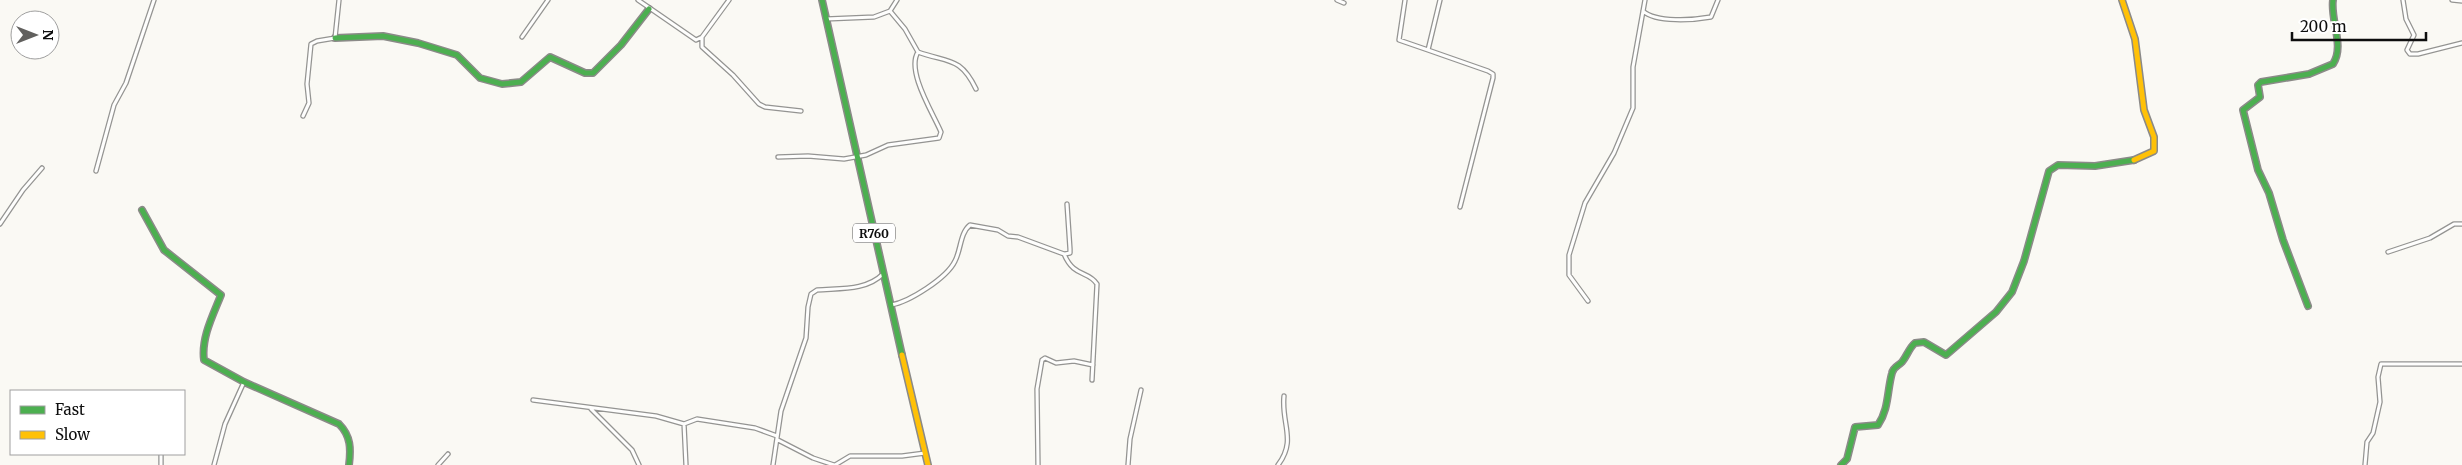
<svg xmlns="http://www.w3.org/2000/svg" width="2462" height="465" viewBox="0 0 2462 465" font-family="Merriweather,serif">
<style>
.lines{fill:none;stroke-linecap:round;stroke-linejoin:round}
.street-casing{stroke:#949492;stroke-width:5.5}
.fast-casing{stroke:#8b8a88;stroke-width:8}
.slow-casing{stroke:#8b8a88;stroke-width:8}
.street{stroke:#fefefd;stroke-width:3}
.fast{stroke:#4caf50;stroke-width:5}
.slow{stroke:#ffc107;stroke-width:5}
.labels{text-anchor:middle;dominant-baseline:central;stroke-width:5;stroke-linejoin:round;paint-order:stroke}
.shield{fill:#fff;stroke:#565656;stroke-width:1}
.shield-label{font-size:12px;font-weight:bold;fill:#0e0e0e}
</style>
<rect width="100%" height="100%" fill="#faf9f4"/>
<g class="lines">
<defs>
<path id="street" d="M638,0L696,40L702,37L729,0
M1337,0L1344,3
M1405,0L1399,40L1428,50
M1440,0L1428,50L1488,71L1493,74V78L1460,207
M2403,0L2406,19L2414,35L2407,50L2410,54H2418L2462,43
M2452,0L2462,1
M890,11L897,0
M1643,11C1656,23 1694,20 1711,17L1718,0
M826,19L874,17L890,11L905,29L918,52C948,63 960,56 976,89
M522,37L548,0
M702,37V47L733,75L759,104L765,107L801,111
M303,116L309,103L307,84L311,44L317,41L335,38L339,0
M778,157L808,156L844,159L866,155L888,145L939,138L941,132C933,113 906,71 918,52
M96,171L114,105L126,83L154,0
M0,224L23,190L42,168
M2388,252L2430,238L2454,224H2462
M1065,254L1070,253V249L1067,204
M1588,301L1569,275V255L1585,203L1614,153L1633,108V67L1645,0
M891,305C909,302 947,278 955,261C961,250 960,233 970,225L998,230L1008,236L1018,237L1064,254C1074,278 1088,270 1097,284L1092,380
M533,400L656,416L684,424L697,419L755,428L777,436
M591,409L632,450L639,465
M684,424L686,465
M778,440L813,458L834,465
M161,454V465
M214,465L225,424L244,382
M438,465L448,454
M773,465L781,411L806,338L808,307L811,294L817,290C839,288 866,291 883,274
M835,465L850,456H902L925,453
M1038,465L1037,389L1042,360L1045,358L1056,363L1074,361L1093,365
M1128,465L1130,439L1141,390
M1278,465C1297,440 1281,424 1284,396
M2365,465L2367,442L2373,433L2380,402L2378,377L2381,364H2462"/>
<path id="fast" d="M822,0L902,355
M335,38L383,36L418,43L457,55L480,78L502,84L521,82L550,57L585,73H593L621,45L649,9
M142,210L164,250L221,295C213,315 201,338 204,360L244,382L339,424C351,436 351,449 349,465
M2308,306L2283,240L2269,193L2258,170L2243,110L2260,97L2258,85L2261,82L2309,74L2333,64C2345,46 2330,20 2333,0
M1841,465L1847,459L1855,427L1878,425C1889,409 1887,391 1892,373C1893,367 1898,366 1902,362C1907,356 1909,348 1915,343L1924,342L1946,355L1996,312L2012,292L2024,261L2049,171L2058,165L2095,166L2134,160"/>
<path id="slow" d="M2122,0L2135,39L2144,110L2154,137V151L2134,160
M902,355L928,465"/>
</defs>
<use href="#street" class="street-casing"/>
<use href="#fast" class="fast-casing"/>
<use href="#slow" class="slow-casing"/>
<use href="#street" class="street"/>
<use href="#fast" class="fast"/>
<use href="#slow" class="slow"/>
</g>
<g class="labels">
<rect class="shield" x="853" y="223.5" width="42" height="19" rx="4"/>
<g class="shield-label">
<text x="874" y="233">R760</text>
</g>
</g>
<rect x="10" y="390" width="175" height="65" fill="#ffffff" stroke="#9f9f9f"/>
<rect x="20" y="406" width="25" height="8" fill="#4caf50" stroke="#9f9f9f"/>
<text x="55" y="415" font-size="15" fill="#0e0e0e">Fast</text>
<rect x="20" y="431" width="25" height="8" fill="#ffc107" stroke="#9f9f9f"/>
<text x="55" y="440" font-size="15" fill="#0e0e0e">Slow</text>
<g transform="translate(35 35) rotate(90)"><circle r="24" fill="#ffffff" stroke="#9f9f9f"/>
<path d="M0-4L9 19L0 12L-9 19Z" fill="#61605e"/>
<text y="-8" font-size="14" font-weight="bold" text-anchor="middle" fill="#0e0e0e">N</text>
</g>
<path d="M2292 32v8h134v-8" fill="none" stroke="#0e0e0e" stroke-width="2.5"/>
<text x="2300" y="32" font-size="15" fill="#0e0e0e" stroke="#ffffff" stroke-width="4" paint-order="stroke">200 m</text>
</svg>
